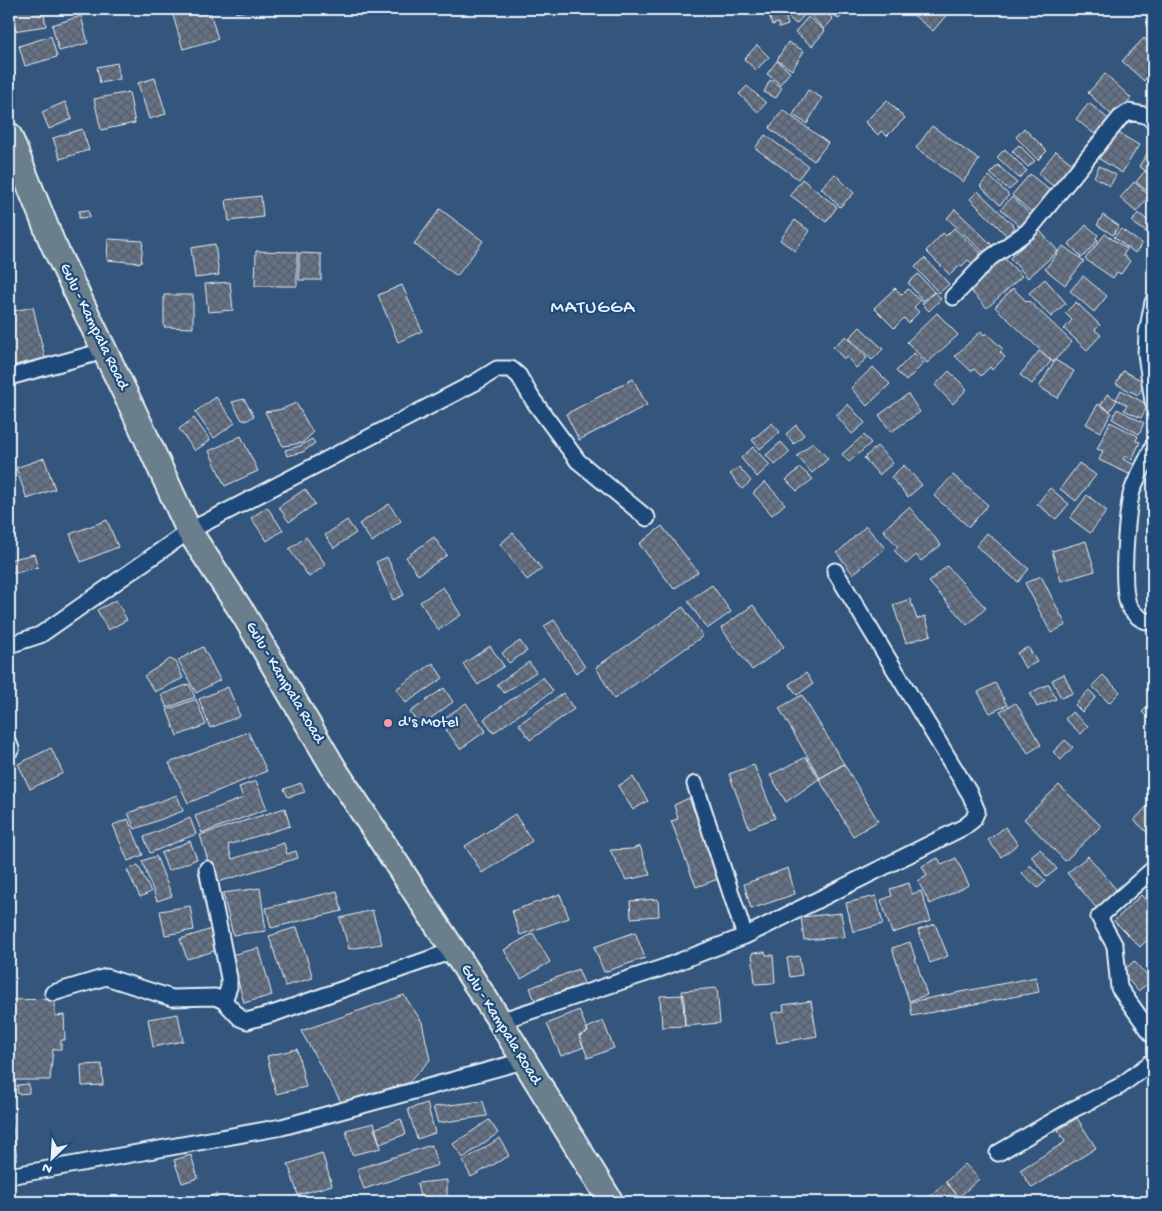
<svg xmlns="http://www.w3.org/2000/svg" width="1162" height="1211" viewBox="0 0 1162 1211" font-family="'Gochi Hand',sans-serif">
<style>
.building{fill:url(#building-cross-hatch);stroke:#e8f1f8}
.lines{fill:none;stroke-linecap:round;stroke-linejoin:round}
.minor-casing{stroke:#e8f1f8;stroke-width:19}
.primary-casing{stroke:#e8f1f8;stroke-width:28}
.minor{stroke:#1f4a7a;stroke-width:15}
.primary{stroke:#6b7e8b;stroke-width:24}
.poi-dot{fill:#ff9aa2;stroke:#1f4a7a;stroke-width:2}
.labels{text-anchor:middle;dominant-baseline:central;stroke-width:4.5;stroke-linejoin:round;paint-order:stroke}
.street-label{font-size:16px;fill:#e8f1f8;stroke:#1f4a7a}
.poi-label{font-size:16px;fill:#e8f1f8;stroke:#1f4a7a;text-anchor:start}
.quarter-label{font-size:19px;letter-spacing:1px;fill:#e8f1f8;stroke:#1f4a7a}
</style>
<defs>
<pattern id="building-cross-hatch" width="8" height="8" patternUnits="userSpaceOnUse" patternTransform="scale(1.25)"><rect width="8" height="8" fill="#667285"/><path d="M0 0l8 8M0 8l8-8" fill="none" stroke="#565d68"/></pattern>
</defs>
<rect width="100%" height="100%" fill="#34567d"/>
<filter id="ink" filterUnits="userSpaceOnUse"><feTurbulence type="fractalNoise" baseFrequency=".02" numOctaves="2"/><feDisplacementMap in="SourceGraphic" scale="10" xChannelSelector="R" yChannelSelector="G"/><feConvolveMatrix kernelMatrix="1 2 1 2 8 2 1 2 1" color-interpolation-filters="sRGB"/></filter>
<g filter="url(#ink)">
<path class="building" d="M9,9H43L46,26L13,31Z
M171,9H209L218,39L183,49Z
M234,9H256L236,13Z
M773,9H784L788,25L779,28L778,23L772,25L768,10Z
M794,9H810L796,24L787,16Z
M813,9H822L833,19L824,29L809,14Z
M825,9H846L839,19Z
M906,9H943L948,13L933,31Z
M81,16L88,43L59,51L52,25Z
M808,17L825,31L812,46L795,32Z
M51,36L57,57L25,66L19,46Z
M1144,38L1153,47V71L1144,81L1122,61Z
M788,42L804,51L792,70L777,60Z
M757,45L769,57L756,70L744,59Z
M777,61L790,72L780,84L767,74Z
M117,63L120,79L100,83L97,67Z
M1105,74L1131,98L1114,117L1088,93Z
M155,78L166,114L149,119L138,83Z
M770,80L782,87L776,98L764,92Z
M747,86L766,103L758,112L739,94Z
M808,90L822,98L807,124L793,115Z
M129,92L135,123L101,130L94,99Z
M887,100L905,118L887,136L881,131L878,135L865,122Z
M65,102L72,119L49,129L42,112Z
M1089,103L1111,121L1098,137L1076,119Z
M783,110L828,143L814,161L769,128Z
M932,126L979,160L963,182L916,148Z
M1024,128L1047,151L1038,160L1016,137Z
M82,129L89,150L60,159L53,138Z
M1115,131L1139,145L1122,173L1098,158Z
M765,135L808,166L798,179L755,148Z
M1019,145L1035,161L1028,167L1012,151Z
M1153,145V172L1151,175L1139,166Z
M1005,149L1027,171L1019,178L997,157Z
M1056,151L1075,166L1057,189L1038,174Z
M998,165L1017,183L1009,190L990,173Z
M1099,166L1116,175L1110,186L1094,177Z
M1145,171L1153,178V196L1136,182Z
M835,174L854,193L840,207L821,188Z
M1030,174L1054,194L1036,216L1012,195Z
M989,176L1009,195L1000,205L980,186Z
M802,179L837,207L826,222L790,195Z
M1134,182L1150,196L1136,212L1120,198Z
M978,191L1015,227L1007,236L970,199Z
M261,196L263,217L229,221L226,200Z
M1012,197L1031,215L1020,227L1001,209Z
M440,209L483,241L457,276L414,244Z
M955,209L992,245L984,253L947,218Z
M88,210L90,217L79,218V211Z
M1138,213L1153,224L1152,236L1132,222Z
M1103,215L1119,226L1113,235L1097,225Z
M795,220L810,231L795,251L780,240Z
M1086,225L1098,235L1096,238L1098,240L1082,258L1069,244Z
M954,228L981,253L972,263L968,260L962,266L960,265L950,275L926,251L943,233L946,236Z
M1121,229L1142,244L1135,253L1114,237Z
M1040,231L1058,251L1028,278L1010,258Z
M1105,234L1127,249L1123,255L1130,261L1121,274L1117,272L1113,278L1085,259Z
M108,239L143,241L141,263L107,260Z
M215,244L219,275L195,278L191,248Z
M1063,246L1084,261L1065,285L1045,269Z
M256,251L297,252V286H255Z
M299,253L321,254V280H299Z
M1003,257L1022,276L987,308L969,289Z
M925,258L949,284L939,293L915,267Z
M918,274L934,292L923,301L908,283Z
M1083,276L1107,296L1094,312L1070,291Z
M1045,279L1066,303L1051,317L1029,293Z
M230,282L233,310L208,312L205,284Z
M402,285L422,331L398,342L378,295Z
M895,288L902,295L908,289L920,301L914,307L919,312L908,323L904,318L894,328L874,308Z
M1013,288L1027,302L1029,301L1072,342L1053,362L995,307Z
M935,292L941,299L929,311L922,304Z
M164,295H193V328L164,327Z
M1076,302L1100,325L1095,330L1101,335L1087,350L1064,329L1072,320L1065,313Z
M33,307L45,358L10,366L9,312Z
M937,313L958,335L927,363L907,342Z
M860,327L883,349L872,360L849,338Z
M981,331L984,335L986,333L1003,349L1000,352L1005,357L992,370L990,367L981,376L974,369L971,371L955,356Z
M846,336L867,358L856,368L847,357L844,359L833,347Z
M1039,351L1051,361L1032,384L1020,375Z
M914,353L924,363L906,381L896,371Z
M1055,360L1074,371L1058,398L1039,387Z
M873,367L890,384L867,406L851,388Z
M949,371L967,389L953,404L935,385Z
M1123,371L1145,382L1138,395L1116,384Z
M633,379L647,405L579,440L566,414Z
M1121,390L1148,405L1141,418L1124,410L1127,405L1116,399Z
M908,394L920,412L891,432L879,415Z
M1107,394L1117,400L1110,411L1101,405Z
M216,397L235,423L214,438L195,412Z
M244,399L254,416L248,420H242L232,402Z
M296,403L313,433L302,443L283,446L265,412L282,409Z
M848,404L865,423L852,434L836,415Z
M1098,404L1112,413L1100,432L1086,424Z
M1117,409L1144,423L1139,434L1112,419Z
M194,418L210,440L195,451L179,429Z
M1110,422L1138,436L1136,441L1140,442L1132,460L1125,456L1123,459L1135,465L1131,475L1099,460L1103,451L1097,449Z
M772,423L780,432L760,449L752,440Z
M796,425L804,435L794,444L786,434Z
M864,435L871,443L849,462L842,454Z
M241,436L258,471L225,486L209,451Z
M312,439L315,443L303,452L287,456L285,450L300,446Z
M781,442L790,452L775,465L766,455Z
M813,442L828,459L812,473L797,456Z
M877,446L893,463L879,475L864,458Z
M753,447L770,465L757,477L741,458Z
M44,458L55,489L27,499L16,468Z
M1079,463L1096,475L1076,501L1060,489Z
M904,465L922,485L908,497L891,477Z
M739,467L751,481L742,489L730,474Z
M800,468L813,479L797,491L786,480Z
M953,475L988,505L969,527L934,496Z
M9,482L16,504L9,506Z
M765,482L785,504L772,515L753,493Z
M1050,488L1069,504L1056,519L1037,504Z
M305,489L315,504L289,522L279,507Z
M1087,495L1107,511L1090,533L1070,518Z
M389,504L401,521L372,542L359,524Z
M267,507L283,530L267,541L251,518Z
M909,507L941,545L921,561L916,555L906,564L894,550L898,547L883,530Z
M107,520L118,547L81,562L70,534Z
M347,520L356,533L334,548L325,535Z
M662,526L698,572L674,589L639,544Z
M866,526L885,548L853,574L837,553Z
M513,533L542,569L527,580L500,544Z
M987,533L1029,569L1018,582L976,546Z
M306,537L326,565L309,577L289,549Z
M434,537L447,555L418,575L406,557Z
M1086,541L1095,571L1061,581L1052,551Z
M34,554L38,567L12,574L9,560Z
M387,557L404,595L393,600L376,562Z
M947,566L986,608L967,625L929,582Z
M1041,576L1066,625L1051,633L1025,583Z
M712,585L731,612L707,629L688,601Z
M443,587L461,615L438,630L420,602Z
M910,599L917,619L925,616L931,635L906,643L893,605Z
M116,600L127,620L108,630L97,610Z
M753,605L784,647L752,670L721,628Z
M683,607L703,636L614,699L596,667Z
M554,620L585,667L576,673L544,626Z
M520,641L527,651L509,663L502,653Z
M490,646L504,666L478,685L463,664Z
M203,647L220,680L196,693L178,660Z
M1028,647L1037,662L1025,668L1017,653Z
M170,659L176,662L183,678L155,692L144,676Z
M529,662L536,672L504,693L497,684Z
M433,663L443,678L406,703L396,689Z
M806,673L813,684L797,695L789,684Z
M1064,674L1073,693L1061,698L1052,680Z
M1103,675L1120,692L1109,703L1092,686Z
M543,677L553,691L493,733L484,719Z
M995,683L1007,705L990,713L978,692Z
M189,684L195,697L167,708L161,695Z
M1049,684L1056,699L1037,707L1030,693Z
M228,687L240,716L210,728L199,699Z
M444,688L453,702L420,726L410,712Z
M1089,690L1096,697L1082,712L1075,705Z
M563,693L574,709L530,740L519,724Z
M802,695L844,764L820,778L779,708Z
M196,699L206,725L177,736L167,710Z
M1153,701V715L1149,719L1142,712Z
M466,703L486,731L460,749L440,721Z
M1016,703L1041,745L1028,753L1000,711Z
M1072,712L1088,726L1081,734L1065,719Z
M248,732L267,771L188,803L169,763Z
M1065,740L1073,747L1061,760L1053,752Z
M51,748L63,773L30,789L18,764Z
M806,757L819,779L786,802L770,775Z
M844,764L878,821L853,836L819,779Z
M754,765L775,818L749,828L729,774Z
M633,777L648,801L633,810L618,786Z
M256,781L267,809L202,833L195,816L243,798L239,787Z
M301,783L305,792L288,797L284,789Z
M1059,785L1101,826L1065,861L1024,819Z
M177,795L183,811L135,829L128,813Z
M689,798L721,878L696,887L671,821L678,819L674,805Z
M1153,800V838L1134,820Z
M285,808L290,826L228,845L232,859L284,843L287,854L296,851L298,858L215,883L200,835Z
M515,814L532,841L482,873L465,846Z
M190,818L196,834L150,853L144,837Z
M128,819L143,855L128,861L113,825Z
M1005,827L1018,844L1001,857L988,840Z
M190,841L197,859L168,871L161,853Z
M640,846L650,875L626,880L610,850L632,849Z
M1040,849L1057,869L1047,877L1031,856Z
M156,856L172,896L157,901L142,861Z
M1088,856L1120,894L1099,911L1067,873Z
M938,858L942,865L956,858L969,885L930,904L918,881L927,876L922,866Z
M138,865L151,892L140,897L127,870Z
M1030,865L1046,881L1038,888L1022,873Z
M788,868L795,894L751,909L744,884Z
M909,883L912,894L921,891L931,921L892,933L881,900L892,896L890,889Z
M260,888L266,931L233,935L223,893Z
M337,891L342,911L271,928L266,908Z
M560,894L569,918L520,935L512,911Z
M1141,895L1153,907V934L1140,947L1114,921Z
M876,896L883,924L853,932L846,903Z
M658,899L659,916L631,918L630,901Z
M190,906L194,930L165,935L160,911Z
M372,910L382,944L349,949L340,918Z
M841,913L845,937L804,940L801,917Z
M935,924L948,956L930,963L918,930Z
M297,927L313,978L285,986L269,936Z
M212,929L218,950L187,959L180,939Z
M635,932L645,958L604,972L594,947Z
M533,933L550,962L521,979L504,950Z
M910,942L927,995L909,1001L892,948Z
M259,948L272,995L244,1003L231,955Z
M765,952L766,955H773L775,983L755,984L752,953Z
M799,956L802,975L790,977L787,958Z
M1134,961L1151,981L1138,991L1122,972Z
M578,969L586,988L538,1008L530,988Z
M1036,977L1039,992L912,1016L910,1002Z
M717,988L720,1023L685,1026L682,991Z
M404,995L422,1022L430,1060L408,1083L341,1102L301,1031Z
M684,995L685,1026L662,1027L660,996Z
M55,999V1016L64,1015L65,1040H61V1049H53L50,1080H11L9,1000Z
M811,1001L817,1036L777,1043L772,1013L784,1011L783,1005Z
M579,1010L588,1032L579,1036L584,1047L561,1056L547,1024Z
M178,1014L183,1041L153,1047L148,1019Z
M603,1021L614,1048L588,1058L579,1036L588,1032L587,1028Z
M297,1049L306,1087L276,1094L267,1056Z
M102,1064L103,1085L82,1086L81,1065Z
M29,1084V1093L18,1094L17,1085Z
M9,1097L17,1159L9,1161Z
M483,1101L487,1116L438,1123L433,1107Z
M427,1103L435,1133L417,1139L408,1109Z
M1077,1118L1096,1148L1032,1188L1020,1170L1065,1142L1058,1130Z
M401,1119L406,1134L380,1144L374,1129Z
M489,1120L498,1133L463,1158L453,1144Z
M374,1123L381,1148L352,1155L346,1130Z
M500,1138L509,1156L471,1177L463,1161Z
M431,1145L438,1165L364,1189L357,1169Z
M322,1153L332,1185L298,1195L288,1164Z
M191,1155L198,1178L182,1183L174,1160Z
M965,1164L979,1179L959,1197L946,1182Z
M447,1180V1200L421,1202L417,1183Z
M946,1182L959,1197L953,1202H935L930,1197Z
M216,1194L219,1202H194Z"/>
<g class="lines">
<defs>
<path id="minor" d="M953,297L990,258L1028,231L1120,118L1129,112L1145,115L1153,120
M1153,302L1147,333L1146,354L1153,402
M9,377L104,351
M1153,446C1147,463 1135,478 1131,495C1127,517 1120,587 1129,606C1134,615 1143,623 1153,621
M9,645L40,635L189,531L476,382L497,369H511L519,376L533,400L578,461L647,518
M9,744L11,749
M695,784L745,936
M207,869L229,978V987L224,1001
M1153,869L1099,917L1115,946L1119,988L1153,1036
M53,993L106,977L172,998L215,997L224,1001L240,1018L247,1021L275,1013L452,951
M500,1021L662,968L745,936L964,827L973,820L977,811L970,794L835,571
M998,1153L1072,1110L1120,1086L1153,1061
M9,1176L282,1127L523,1061"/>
<path id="primary" d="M9,135L52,242L138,420L189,531L244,615L335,770L500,1021L611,1202"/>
</defs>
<use href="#minor" class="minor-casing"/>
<use href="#primary" class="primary-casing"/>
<use href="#minor" class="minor"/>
<use href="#primary" class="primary"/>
</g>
</g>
<circle class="poi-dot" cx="388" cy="723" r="5"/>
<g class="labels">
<g class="street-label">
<text transform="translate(93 327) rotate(64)">Gulu - Kampala Road</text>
<text transform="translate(284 683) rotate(59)">Gulu - Kampala Road</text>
<text transform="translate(500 1025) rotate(58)">Gulu - Kampala Road</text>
</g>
<g class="poi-label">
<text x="398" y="723">d's Motel</text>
</g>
<g class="quarter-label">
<text x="593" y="308">MATUGGA</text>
</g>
</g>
<rect width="1162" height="1211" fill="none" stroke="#1f4a7a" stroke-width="30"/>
<rect x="15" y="15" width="1132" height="1181" fill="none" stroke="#e8f1f8" stroke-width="2" filter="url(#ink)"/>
<g transform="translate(52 1158) rotate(205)" stroke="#1f4a7a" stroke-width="4" paint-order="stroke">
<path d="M0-4L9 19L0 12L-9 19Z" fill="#e8f1f8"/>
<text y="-8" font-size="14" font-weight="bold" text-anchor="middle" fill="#e8f1f8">N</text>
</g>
</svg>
